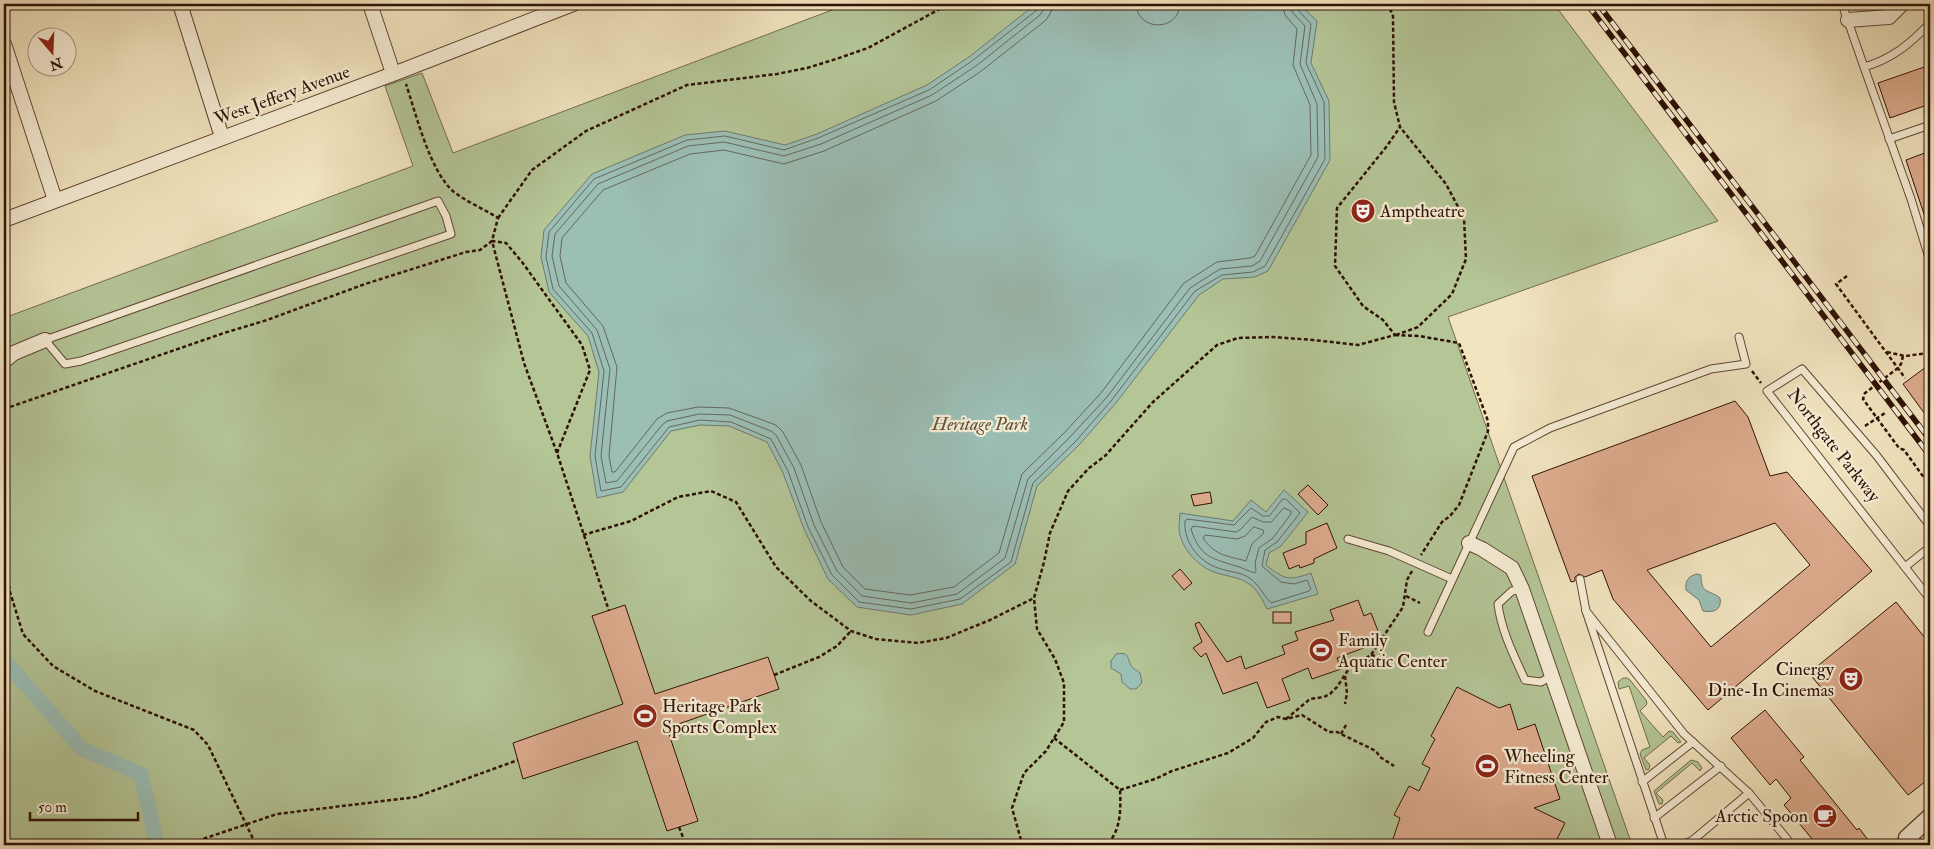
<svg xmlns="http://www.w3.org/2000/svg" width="1934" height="849" font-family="'IM FELL Double Pica',serif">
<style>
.green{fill:#b4c596;stroke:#726c4e}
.water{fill:#9bbeb5;stroke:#70796f}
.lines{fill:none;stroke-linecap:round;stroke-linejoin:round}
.shore{stroke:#65685e;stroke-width:1}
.canal{stroke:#9bbeb5;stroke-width:15}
.building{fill:#ddac8e;stroke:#2f1207;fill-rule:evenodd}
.service-casing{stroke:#604635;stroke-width:9}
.minor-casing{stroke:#604635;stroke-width:16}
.tertiary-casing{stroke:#604635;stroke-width:19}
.path{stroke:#2f1207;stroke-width:2.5;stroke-dasharray:4 2.5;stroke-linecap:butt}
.service{stroke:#f6edd5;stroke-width:7}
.minor{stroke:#f6edd5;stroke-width:14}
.tertiary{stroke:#f6edd5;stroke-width:16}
.rail-casing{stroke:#2f1207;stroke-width:5.5}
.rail{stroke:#f6edd5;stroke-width:4;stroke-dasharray:11;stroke-linecap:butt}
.labels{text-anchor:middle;stroke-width:4.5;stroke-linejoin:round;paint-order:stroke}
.street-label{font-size:18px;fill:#2f1207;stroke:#f6edd5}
.poi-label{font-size:18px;fill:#2f1207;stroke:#f6edd5;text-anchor:start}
.park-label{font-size:18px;font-style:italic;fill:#5e5139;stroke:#f6edd5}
</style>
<rect width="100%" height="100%" fill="#f1e4bf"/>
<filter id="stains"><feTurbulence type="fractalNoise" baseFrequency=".004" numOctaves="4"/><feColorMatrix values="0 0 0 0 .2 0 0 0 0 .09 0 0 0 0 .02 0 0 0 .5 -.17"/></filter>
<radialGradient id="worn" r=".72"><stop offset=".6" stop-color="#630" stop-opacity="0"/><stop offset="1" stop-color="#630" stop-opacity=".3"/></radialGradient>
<g class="green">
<polygon points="848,4 1554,4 1718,221 1448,317 1632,845 4,845 4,318 413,166 385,86 422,73 453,153"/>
<polygon points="1623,678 1627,678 1630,680 1646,700 1647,704 1640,711 1663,737 1669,731 1673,732 1681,742 1678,743 1671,736 1644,758 1650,765 1649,769 1646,770 1640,754 1642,750 1650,747 1629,686 1619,689 1618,682"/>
<polygon points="1691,760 1698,762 1702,768 1700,771 1692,763 1656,793 1663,800 1662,804 1659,804 1654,791"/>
</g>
<g class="water">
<polygon points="1036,4 1150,4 1157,7 1168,4 1299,4 1317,21 1311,63 1329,101 1330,160 1268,271 1255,277 1223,279 1199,295 1115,404 1079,445 1037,486 1015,564 962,604 911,615 857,607 828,579 804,529 783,473 767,442 729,426 700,425 671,431 623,492 597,498 590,456 599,372 588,336 549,292 541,257 544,230 592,174 685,135 725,131 785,145 817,134 927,85 969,57"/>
<path d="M1284 490 1308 512 1281 546 1269 553 1266 565C1285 580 1289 581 1311 573L1318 594 1267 609C1262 599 1257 588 1246 582 1237 577 1227 576 1217 573 1199 568 1180 548 1179 528 1179 523 1180 518 1180 513L1233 521 1251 500 1266 512Z"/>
<path d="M1697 574 1701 575C1701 595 1709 589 1720 598 1722 610 1714 613 1703 611L1699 600 1686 590C1685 581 1688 576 1697 574Z"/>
<path d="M1116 654C1132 651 1126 661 1133 668 1136 670 1138 671 1140 673L1142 683 1136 689H1130L1122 682 1121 674 1111 668V661Z"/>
</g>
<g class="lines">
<g class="shore">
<polyline points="1039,4 1037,10 972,61 929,90 818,138 784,150 725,136 687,140 594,179 549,232 546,257 553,289 592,333 604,371 595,456 601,491 621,487 669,427 700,420 731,422 771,439 788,471 808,527 832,575 859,602 911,609 960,599 1011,562 1033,483 1075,442 1111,401 1195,291 1222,275 1253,272 1265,266 1325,159 1324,102 1306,63 1311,24 1297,9 1296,4"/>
<polyline points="1045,4 1044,9 1040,15 976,66 932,95 821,144 784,156 724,142 688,146 598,184 555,234 552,256 559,286 597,330 610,369 601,456 606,483 617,481 662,425 667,421 699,414 730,415 771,431 776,435 794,468 814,525 837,571 862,596 911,603 957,594 1005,558 1028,479 1070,437 1107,397 1190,288 1220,269 1252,266 1260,261 1318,157 1317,104 1300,64 1305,26 1292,12 1290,4"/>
<polyline points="1053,4 1051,12 1046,20 980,72 936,101 824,151 784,164 724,150 690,154 603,190 562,238 560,256 566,283 603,326 617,367 609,456 612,472 615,472 657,419 667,413 698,407 729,408 776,425 783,432 801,465 821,522 843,567 865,589 910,595 954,587 999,553 1022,474 1065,432 1101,393 1184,283 1217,262 1250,258 1255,256 1311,155 1310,105 1293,65 1297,29 1285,15 1282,4"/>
<path d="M1136 4C1137 32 1179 32 1180 4"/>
<path d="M1283 499H1286L1300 513 1277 542 1265 550 1262 566 1281 582 1294 584 1307 580 1311 589 1309 591 1271 603C1263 595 1261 587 1251 579 1242 572 1229 572 1218 568 1199 562 1183 541 1185 521L1187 519 1234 525 1251 508 1263 516H1269Z"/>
<path d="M1284 508 1291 511V514L1273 538 1259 548 1255 563 1256 571 1255 573C1248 571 1243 568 1236 566 1211 558 1200 557 1191 529L1193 526 1236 532 1241 529 1252 517 1263 522H1271Z"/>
<path d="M1254 527 1263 530 1264 533 1252 544 1246 561C1228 556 1215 556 1203 538L1205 535 1237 539 1245 536Z"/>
</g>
<polyline class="canal" points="4,660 82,749 141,774 157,845"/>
</g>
<g class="building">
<polygon points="1930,65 1930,104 1890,118 1878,83"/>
<polygon points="1930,151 1930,225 1928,226 1906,160"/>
<polygon points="1930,364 1930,421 1903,384"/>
<path d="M1735 401 1748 417 1770 476 1787 472 1872 571 1708 710 1613 599 1602 570 1585 577 1579 574 1575 577V581L1571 582 1532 476ZM1775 523 1810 565 1711 647 1647 570Z"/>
<polygon points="1308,485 1328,505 1318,515 1298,494"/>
<polygon points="1210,492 1212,503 1194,506 1191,495"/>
<polygon points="1327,523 1337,548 1314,559 1314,563 1300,568 1299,565 1289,569 1283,553 1306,544 1306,532"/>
<polygon points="1180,569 1192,583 1184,590 1172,576"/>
<polygon points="1358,600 1364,616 1371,613 1382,641 1337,658 1341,669 1312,679 1308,668 1282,679 1290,700 1267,708 1257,682 1223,694 1206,653 1201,657 1193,648 1202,642 1195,624 1199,622 1227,662 1241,656 1245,669 1285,654 1282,646 1298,640 1295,632 1334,620 1330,610"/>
<polygon points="1896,602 1930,644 1930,778 1908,795 1809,673"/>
<polygon points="625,605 655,694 768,657 779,689 667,728 698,821 667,831 637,741 523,779 513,743 623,704 592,616"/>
<rect x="1273" y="612" width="18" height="11"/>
<polygon points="1457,687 1499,708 1510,704 1518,730 1535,724 1560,799 1534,808 1565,823 1554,845 1391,845 1400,818 1394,815 1409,786 1419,791 1430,768 1422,764 1435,739 1431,736"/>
<polygon points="1765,710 1804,757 1800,760 1857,830 1859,828 1868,840 1861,845 1817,845 1784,805 1791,798 1776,779 1770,785 1731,738"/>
</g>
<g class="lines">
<defs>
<g id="service">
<polyline points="1842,4 1864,67"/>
<path d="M1930 23C1910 44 1892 59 1864 67L1911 199 1930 261"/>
<polyline points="1889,139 1930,125"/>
<polygon points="438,201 446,216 451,234 81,361 65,364 45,340"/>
<polyline points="1930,526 1877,456 1802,369 1767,391 1930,599"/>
<polyline points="1348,539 1389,551 1452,579"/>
<polyline points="1905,567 1930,547"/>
<polyline points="1580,579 1586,611"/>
<path d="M1522 589 1512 591 1498 604C1501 630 1514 656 1525 680L1541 682 1553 675"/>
<polyline points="1428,632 1514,447 1550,428 1711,369 1746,364 1739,337"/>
<polyline points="1642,782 1693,742"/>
<polyline points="1654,818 1721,766"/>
<polyline points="1664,845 1586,611 1684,734 1749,793 1792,845"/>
<polyline points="1682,845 1693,840 1749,793"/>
</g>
<g id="minor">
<polyline points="180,4 222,137"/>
<polyline points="370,4 393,73"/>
<polyline points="1848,20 1889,17 1902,4"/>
<polyline points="4,44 55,200"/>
<polyline points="4,220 401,71 573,4"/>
<polyline points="4,361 14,353 45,340"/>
<polyline points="1469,543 1482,549 1512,568 1522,589 1610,845"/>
</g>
<polyline id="tertiary" points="1914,845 1907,838 1930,817"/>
</defs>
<use href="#service" class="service-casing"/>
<use href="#minor" class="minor-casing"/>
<use href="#tertiary" class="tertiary-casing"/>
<g class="path">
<polyline points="498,218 532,170 586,131 687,85 777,74 807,68 836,59 868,48 949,4"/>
<polyline points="1847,276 1836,284 1905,378"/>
<polyline points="1395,335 1419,336 1459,343 1488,421 1488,431 1459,505 1450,516 1442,522 1421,555"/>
<polyline points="1396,335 1418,327 1452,294 1466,259 1464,218 1446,184 1400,127"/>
<polyline points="1887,352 1905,356 1930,353"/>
<polyline points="1903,356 1901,364 1898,368 1865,393 1863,399 1899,448 1904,450 1930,486"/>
<polyline points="1752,371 1761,383"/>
<path d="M4 409 224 333 267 320 365 284 466 252 480 250 492 241 498 218C484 209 467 202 454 192 430 172 416 114 406 84"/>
<polyline points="1865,426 1885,413"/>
<polyline points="557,453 590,370 582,345 522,262 506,243 492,241 524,363 557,453 609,611"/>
<polyline points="583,535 631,521 678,497 711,491 736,502 776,567 811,601 851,631 876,639 918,643 946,638 990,620 1034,598"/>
<polyline points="4,559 10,592 23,634 53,666 95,691 194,730 208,745 256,845"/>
<polyline points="1406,596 1420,603"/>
<polyline points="1371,655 1382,658"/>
<polyline points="774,675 819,657 837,646 851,631"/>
<polyline points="1345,676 1347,693 1345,704"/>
<polyline points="1286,719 1310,699 1324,697 1330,694 1337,687 1350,667 1371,655 1403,607 1407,580 1412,571"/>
<polyline points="1341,734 1346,725"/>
<path d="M1054 738 1120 790C1121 809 1121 832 1106 845"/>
<polyline points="1120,790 1155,779 1172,771 1228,753 1253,738 1266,722 1278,717 1286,719 1302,715 1329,732 1337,732 1376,751 1380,757 1394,766"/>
<polyline points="679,827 686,845"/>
<polyline points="185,845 277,814 416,797 518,760"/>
<polyline points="1025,845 1021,840 1012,808 1024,773 1046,751 1064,722 1064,683 1055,659 1037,629 1034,598 1044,562 1050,533 1068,491 1089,468 1105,456 1153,402 1217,345 1238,338 1273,337 1313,340 1358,345 1395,335 1383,320 1363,306 1335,266 1337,208 1387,146 1400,127 1394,102 1393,16 1388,4"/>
</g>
<use href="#service" class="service"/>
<use href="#minor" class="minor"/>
<use href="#tertiary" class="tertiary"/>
<defs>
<g id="rail">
<polyline points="1587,4 1930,456"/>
<polyline points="1598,4 1930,440"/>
</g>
</defs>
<use href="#rail" class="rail-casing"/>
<use href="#rail" class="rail"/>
</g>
<defs>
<symbol id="theatre-disc" viewBox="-11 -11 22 22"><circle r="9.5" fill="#8f2418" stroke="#f6edd5"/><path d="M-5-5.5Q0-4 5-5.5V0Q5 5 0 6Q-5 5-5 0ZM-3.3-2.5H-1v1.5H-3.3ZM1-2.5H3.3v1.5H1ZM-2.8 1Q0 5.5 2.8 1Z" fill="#fff"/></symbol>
<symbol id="stadium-disc" viewBox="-11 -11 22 22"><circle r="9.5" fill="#8f2418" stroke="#f6edd5"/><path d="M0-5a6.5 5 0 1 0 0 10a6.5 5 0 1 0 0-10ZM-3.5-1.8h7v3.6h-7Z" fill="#fff"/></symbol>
<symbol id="cafe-disc" viewBox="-11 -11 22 22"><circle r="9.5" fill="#8f2418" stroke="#f6edd5"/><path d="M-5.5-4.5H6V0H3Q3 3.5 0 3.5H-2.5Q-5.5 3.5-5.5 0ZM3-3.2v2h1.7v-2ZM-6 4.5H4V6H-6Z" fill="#fff"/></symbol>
</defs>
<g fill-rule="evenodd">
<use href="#theatre-disc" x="1349" y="197" width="28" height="28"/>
<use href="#stadium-disc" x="1307" y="636" width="28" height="28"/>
<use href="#theatre-disc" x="1837" y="665" width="28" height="28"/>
<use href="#stadium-disc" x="631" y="702" width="28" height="28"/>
<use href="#stadium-disc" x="1473" y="752" width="28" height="28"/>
<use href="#cafe-disc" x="1811" y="802" width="28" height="28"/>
</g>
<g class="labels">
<g class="street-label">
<text transform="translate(282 95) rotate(-20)" y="6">West Jeffery Avenue</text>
<text transform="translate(1834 445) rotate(52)" y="6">Northgate Parkway</text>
</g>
<g class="poi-label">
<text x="1380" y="217">Amptheatre</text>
<text x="1338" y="646">Family<tspan x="1338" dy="21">Aquatic Center</tspan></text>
<text x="1834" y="675" text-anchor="end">Cinergy<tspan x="1834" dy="21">Dine-In Cinemas</tspan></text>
<text x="662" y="712">Heritage Park<tspan x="662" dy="21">Sports Complex</tspan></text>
<text x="1504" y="762">Wheeling<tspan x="1504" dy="21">Fitness Center</tspan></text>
<text x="1808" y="822" text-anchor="end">Arctic Spoon</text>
</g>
<g class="park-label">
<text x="980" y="430">Heritage Park</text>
</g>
</g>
<rect width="1934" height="849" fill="none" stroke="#f1e4bf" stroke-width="20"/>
<rect x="5" y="5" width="1924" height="839" fill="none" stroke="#2f1207" stroke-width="2.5"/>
<rect x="10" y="10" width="1914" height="829" fill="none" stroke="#2f1207"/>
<g transform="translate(52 52) rotate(161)"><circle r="24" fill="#f6edd5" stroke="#a69583"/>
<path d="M0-4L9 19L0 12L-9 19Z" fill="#8f2418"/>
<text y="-8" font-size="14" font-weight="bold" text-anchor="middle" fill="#2f1207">N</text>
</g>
<path d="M30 812v8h108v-8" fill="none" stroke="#2f1207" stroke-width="2.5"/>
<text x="38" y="812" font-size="15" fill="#2f1207" stroke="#f6edd5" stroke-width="4" paint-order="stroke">50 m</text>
<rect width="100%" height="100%" filter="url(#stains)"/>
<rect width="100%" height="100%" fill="url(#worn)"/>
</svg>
